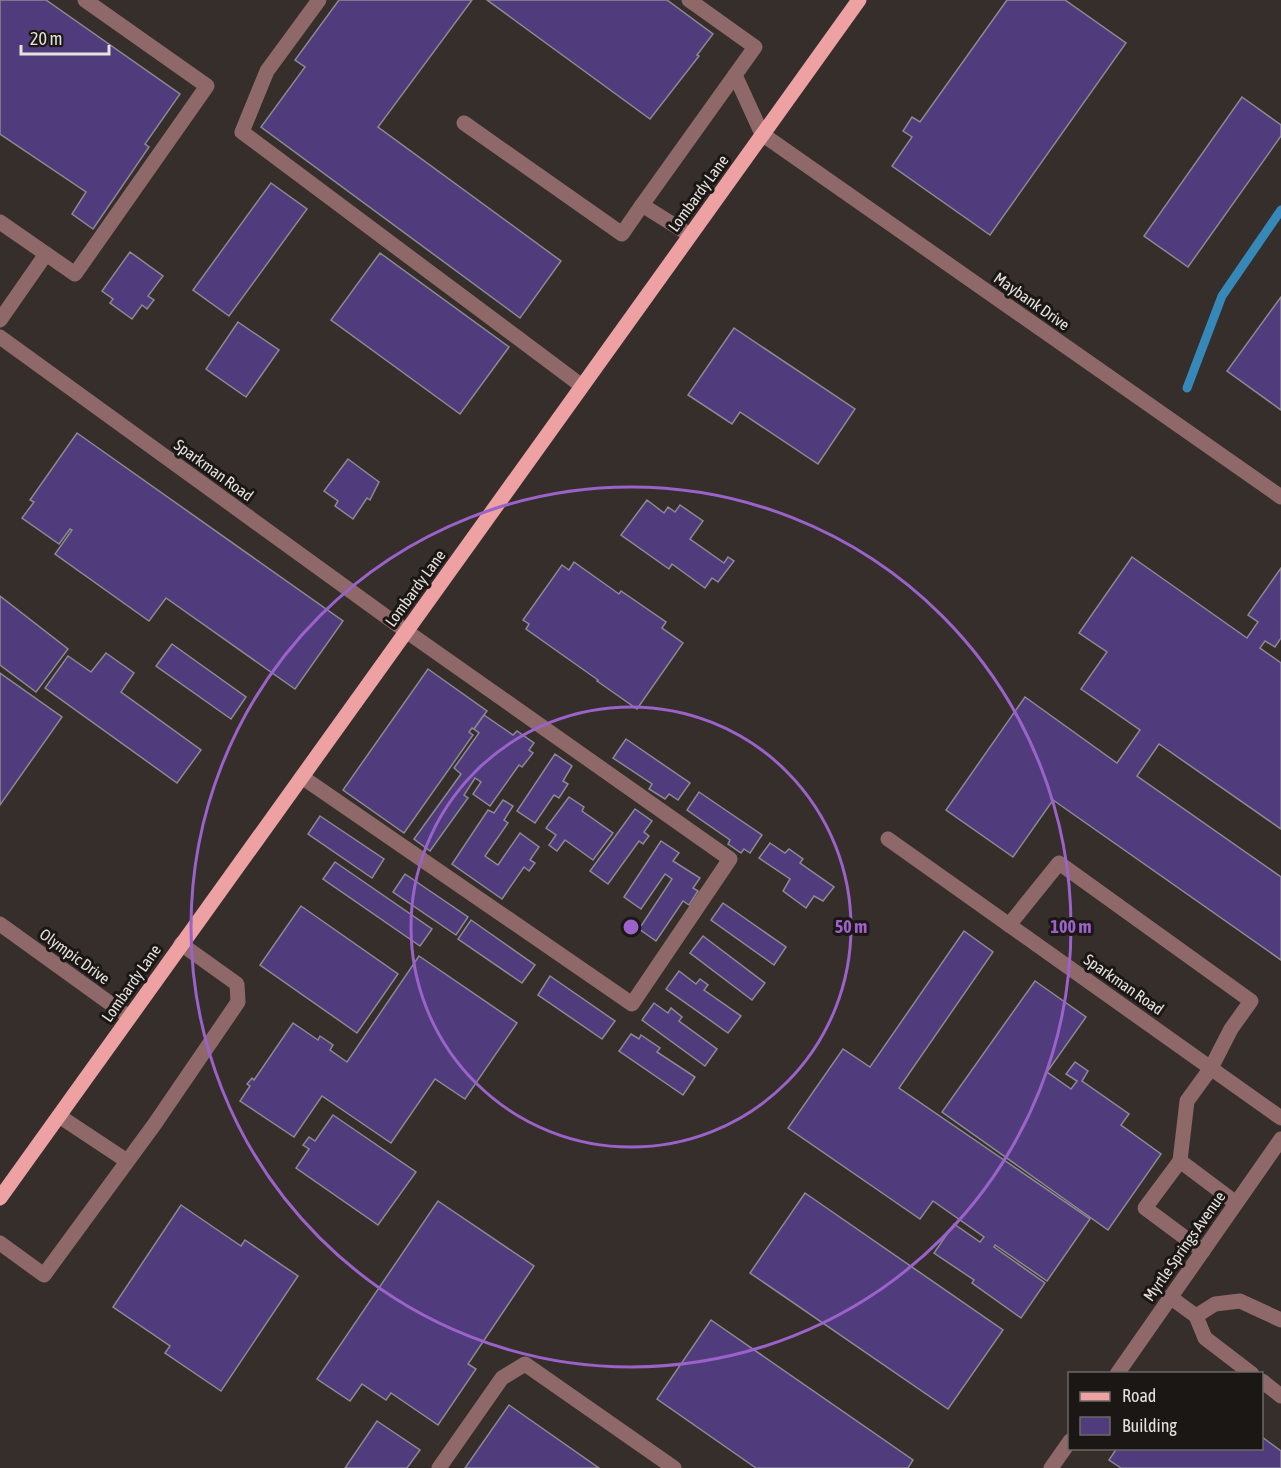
<svg xmlns="http://www.w3.org/2000/svg" width="1281" height="1468" font-family="'Asap Condensed',sans-serif">
<style>
.lines{fill:none;stroke-linecap:round;stroke-linejoin:round}
.stream{stroke:#3688b8;stroke-width:9}
.building{fill:#503c7d;stroke:#8b8992;stroke-width:1.5}
.minor{stroke:#8f696a;stroke-width:15}
.major{stroke:#eda1a3;stroke-width:15}
.ring{fill:none;stroke:#9b62c9;stroke-width:3}
.labels{text-anchor:middle;stroke-width:6;stroke-linejoin:round;paint-order:stroke}
.street-label{font-size:16px;fill:#e6e1df;stroke:#1a1715}
.centre{fill:#9b62c9;stroke:#1a1715;stroke-width:3}
.ring-label{font-size:18px;text-anchor:middle;font-weight:bold;fill:#9b62c9;stroke:#1a1715;stroke-width:6;stroke-linejoin:round;paint-order:stroke}
</style>
<rect width="100%" height="100%" fill="#352e2a"/>
<g class="lines">
<polyline class="stream" points="1187,388 1222,296 1281,210"/>
</g>
<g class="building">
<polygon points="0,0 46,0 180,94 145,144 149,147 93,229 72,214 86,192 0,134"/>
<polygon points="339,0 472,0 378,127 561,261 520,318 261,127 305,67 295,60"/>
<polygon points="487,0 667,0 713,34 697,55 699,56 650,119"/>
<polygon points="1007,0 1065,0 1126,43 990,235 892,166 912,137 903,131 912,117 920,122"/>
<polygon points="1242,97 1281,125 1281,136 1188,267 1144,236"/>
<polygon points="271,183 307,209 229,316 193,290"/>
<polygon points="130,252 163,276 148,296 154,300 147,309 142,305 132,319 110,303 113,299 102,291"/>
<polygon points="380,253 509,347 460,414 331,320"/>
<polygon points="1281,297 1281,410 1227,371"/>
<polygon points="238,322 279,350 246,397 206,369"/>
<polygon points="734,328 855,409 818,464 740,412 732,424 688,395"/>
<polygon points="77,433 343,621 295,689 166,598 149,621 55,554 72,530 70,529 59,544 22,518 34,502 30,500"/>
<polygon points="348,459 379,482 370,500 367,498 353,519 335,506 338,501 324,491"/>
<polygon points="647,500 664,513 668,507 675,512 680,505 703,521 690,539 724,563 728,557 734,561 718,582 712,578 705,588 672,564 669,569 621,535"/>
<polygon points="1132,557 1247,638 1258,622 1248,615 1281,568 1281,638 1275,647 1265,641 1260,648 1281,663 1281,829 1159,744 1137,776 1281,877 1281,960 1053,800 1013,857 946,810 1025,697 1117,763 1140,730 1081,689 1107,652 1079,633"/>
<polygon points="574,562 619,594 621,591 666,622 662,628 683,643 637,709 597,681 598,680 526,629 529,624 523,620 562,565 569,570"/>
<polygon points="0,596 68,649 36,692 0,665"/>
<polygon points="172,644 246,697 231,719 156,666"/>
<polygon points="106,653 134,673 121,692 201,750 177,783 45,688 68,656 91,672"/>
<polygon points="428,669 487,711 474,729 472,728 469,732 473,735 404,833 343,790"/>
<polygon points="0,673 62,717 0,805"/>
<polygon points="484,715 513,735 517,731 534,743 529,750 533,753 522,767 519,765 490,806 473,794 481,782 475,778 464,795 468,798 430,851 414,839 461,774 454,768 479,733 474,729"/>
<polygon points="626,739 690,783 678,800 669,794 665,799 649,789 652,784 613,758"/>
<polygon points="555,754 572,766 563,781 568,784 559,798 554,795 535,823 517,811"/>
<polygon points="699,792 762,835 750,853 744,849 741,853 728,844 730,840 687,810"/>
<polygon points="569,797 584,807 582,811 613,833 593,860 565,840 557,851 549,845 556,835 546,828"/>
<polygon points="503,800 513,806 504,820 508,823 485,856 498,865 520,833 539,847 530,860 535,863 529,871 524,867 502,899 452,864 488,810 494,813"/>
<polygon points="635,809 652,821 644,832 649,836 643,844 639,841 608,884 590,871"/>
<polygon points="320,816 384,859 372,878 308,834"/>
<polygon points="661,841 679,853 673,861 700,878 693,888 698,891 689,905 683,901 656,941 639,929 672,879 665,874 641,909 624,897"/>
<polygon points="770,843 785,853 789,849 803,859 800,863 834,887 823,901 814,896 806,908 783,891 790,879 759,858"/>
<polygon points="335,862 432,929 420,946 323,879"/>
<polygon points="405,874 468,917 456,935 393,892"/>
<polygon points="723,903 786,947 774,965 711,920"/>
<polygon points="301,906 398,974 357,1033 260,965"/>
<polygon points="471,920 535,965 522,983 458,939"/>
<polygon points="964,931 993,952 899,1088 1090,1219 1047,1281 995,1245 994,1247 1045,1283 1021,1318 972,1283 974,1280 934,1253 954,1224 980,1242 984,1237 933,1201 920,1219 788,1128 843,1049 870,1067"/>
<polygon points="703,936 765,983 752,1000 690,953"/>
<polygon points="419,956 517,1023 465,1099 435,1079 391,1143 322,1096 294,1137 240,1101 250,1086 247,1084 252,1078 254,1080 293,1023 318,1040 320,1036 333,1045 330,1050 347,1062"/>
<polygon points="679,971 696,984 700,979 708,985 704,990 741,1016 728,1033 666,989"/>
<polygon points="550,976 615,1021 602,1039 538,995"/>
<polygon points="1035,981 1086,1017 1047,1072 1071,1089 1077,1081 1066,1074 1075,1062 1088,1071 1082,1081 1129,1114 1121,1125 1161,1154 1108,1230 942,1112"/>
<polygon points="654,1003 668,1013 671,1008 682,1017 679,1021 717,1049 705,1066 642,1020"/>
<polygon points="631,1034 639,1039 641,1035 660,1048 657,1052 695,1077 683,1095 619,1051"/>
<polygon points="333,1115 416,1172 378,1225 296,1168 309,1149 303,1145 309,1137 315,1141"/>
<polygon points="805,1193 1003,1330 948,1409 750,1273"/>
<polygon points="438,1201 534,1266 468,1364 476,1369 438,1425 391,1393 386,1400 362,1384 350,1401 317,1379"/>
<polygon points="181,1205 241,1246 245,1240 298,1276 221,1391 165,1353 170,1346 113,1307"/>
<polygon points="711,1320 913,1460 908,1468 756,1468 657,1399"/>
<polygon points="509,1405 599,1468 465,1468"/>
<polygon points="377,1421 420,1450 407,1468 345,1468"/>
<polygon points="1262,1437 1281,1451 1281,1468 1121,1468 1109,1460 1117,1448 1262,1448"/>
</g>
<g class="lines">
<g class="minor">
<polyline points="319,0 267,71 242,132 582,386"/>
<polyline points="689,0 755,47 642,205 690,235"/>
<polyline points="735,75 762,134 1281,497"/>
<polyline points="464,123 622,234 642,205"/>
<polyline points="0,222 75,274 207,86 85,0"/>
<polyline points="0,320 46,254"/>
<polyline points="0,337 406,631 730,859 632,1004 302,777"/>
<polyline points="888,839 1281,1118"/>
<polyline points="0,924 129,1017"/>
<polyline points="1009,925 1059,863 1251,1001 1231,1029 1211,1068 1187,1101 1180,1161"/>
<polyline points="59,1116 127,1161"/>
<polyline points="0,1243 44,1275 154,1125 238,1002 237,984 181,944"/>
<polyline points="1203,1251 1145,1208 1180,1161 1236,1203"/>
<polyline points="1170,1297 1196,1316 1205,1338 1252,1374"/>
<polyline points="1196,1316 1215,1304 1240,1301 1281,1320"/>
<polyline points="1117,1374 1281,1139"/>
<polyline points="1262,1381 1281,1396"/>
<polyline points="439,1468 502,1378 525,1364 674,1468"/>
<polyline points="1051,1468 1070,1441"/>
</g>
<polyline class="major" points="0,1198 859,0"/>
</g>
<g class="ring">
<circle cx="631" cy="927" r="220"/>
<circle cx="631" cy="927" r="440"/>
</g>
<g class="labels">
<g class="street-label">
<text transform="translate(698 193) rotate(-54)" y="6">Lombardy Lane</text>
<text transform="translate(1032 301) rotate(35)" y="6">Maybank Drive</text>
<text transform="translate(214 470) rotate(36)" y="6">Sparkman Road</text>
<text transform="translate(415 588) rotate(-54)" y="6">Lombardy Lane</text>
<text transform="translate(75 956) rotate(36)" y="6">Olympic Drive</text>
<text transform="translate(131 983) rotate(-55)" y="6">Lombardy Lane</text>
<text transform="translate(1124 984) rotate(35)" y="6">Sparkman Road</text>
<text transform="translate(1184 1246) rotate(-55)" y="6">Myrtle Springs Avenue</text>
</g>
</g>
<circle cx="631" cy="927" r="9" class="centre"/>
<g class="ring-label">
<text x="851" y="933">50 m</text>
<text x="1071" y="933">100 m</text>
</g>
<rect x="1068" y="1372" width="195" height="78" fill="#1a1715" stroke="#6c6866" stroke-width="1.5"/>
<rect x="1080" y="1392" width="30" height="9" fill="#eda1a3" stroke="#6c6866" stroke-width="1.5"/>
<text x="1122" y="1402" font-size="18" fill="#e6e1df">Road</text>
<rect x="1080" y="1417" width="30" height="18" fill="#503c7d" stroke="#6c6866" stroke-width="1.5"/>
<text x="1122" y="1432" font-size="18" fill="#e6e1df">Building</text>
<path d="M21 45v9h88v-9" fill="none" stroke="#e6e1df" stroke-width="3"/>
<text x="30" y="45" font-size="18" fill="#e6e1df" stroke="#1a1715" stroke-width="4.5" paint-order="stroke">20 m</text>
</svg>
